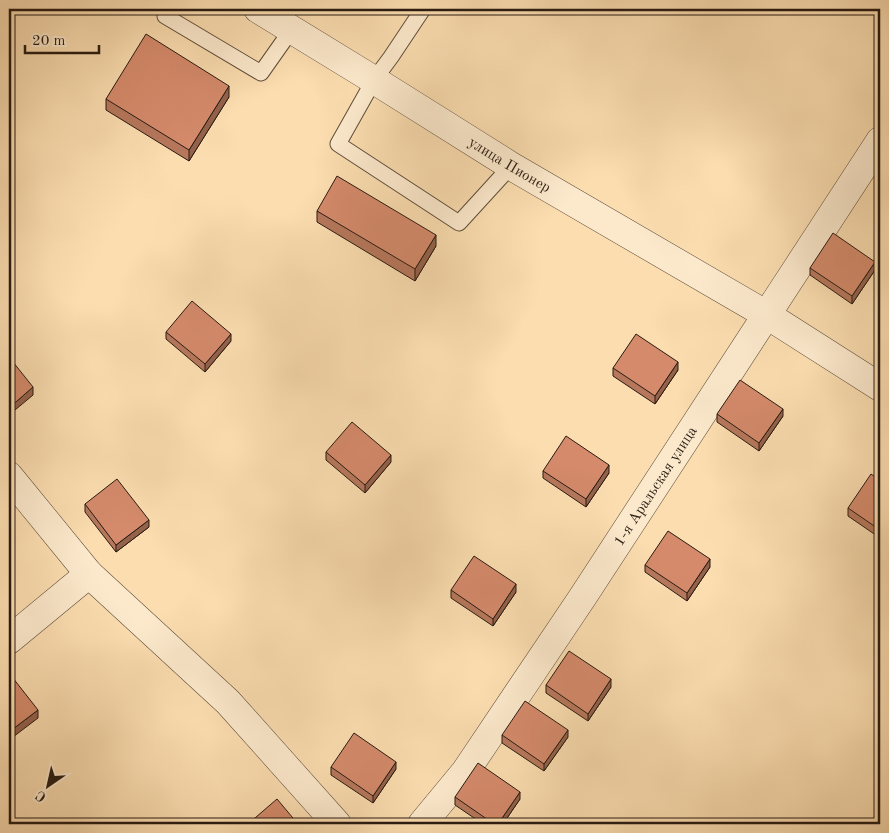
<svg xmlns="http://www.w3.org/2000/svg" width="889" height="833" font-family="'Old Standard TT',serif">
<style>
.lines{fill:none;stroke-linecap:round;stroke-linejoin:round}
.service-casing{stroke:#5d4c39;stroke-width:17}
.minor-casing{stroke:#5d4c39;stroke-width:29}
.tertiary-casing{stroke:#5d4c39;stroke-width:29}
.service{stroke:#fce9cc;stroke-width:15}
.minor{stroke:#fce9cc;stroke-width:28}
.tertiary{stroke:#fce9cc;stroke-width:28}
.wall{fill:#b6775c;stroke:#281b11}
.shaded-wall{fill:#94614b;stroke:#281b11}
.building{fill:#d48a6b;stroke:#281b11}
.labels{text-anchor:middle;stroke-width:4.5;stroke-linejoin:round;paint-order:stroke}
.street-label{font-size:15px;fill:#281b11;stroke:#fce9cc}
</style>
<rect width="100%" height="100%" fill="#fbddb0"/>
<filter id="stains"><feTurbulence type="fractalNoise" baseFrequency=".004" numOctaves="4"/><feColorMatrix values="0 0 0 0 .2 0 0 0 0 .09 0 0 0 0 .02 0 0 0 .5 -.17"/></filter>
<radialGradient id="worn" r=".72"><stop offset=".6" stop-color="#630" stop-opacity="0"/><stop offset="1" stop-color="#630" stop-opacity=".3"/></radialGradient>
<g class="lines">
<defs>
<g id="service">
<polyline points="165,9 165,16 261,73 292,29"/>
<polyline points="423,9 391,57 374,80 338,144 459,223 511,166"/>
</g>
<g id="minor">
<polyline points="9,476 89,574 228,702 337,824"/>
<polyline points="9,640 89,574"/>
<path id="s1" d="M422 824 465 772 582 598 880 141"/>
</g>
<g id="tertiary">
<path id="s2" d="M258 9 374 80 511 166 767 315 880 387"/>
</g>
</defs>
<use href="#service" class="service-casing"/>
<use href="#minor" class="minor-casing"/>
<use href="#tertiary" class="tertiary-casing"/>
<use href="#service" class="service"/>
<use href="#minor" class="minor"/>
<use href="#tertiary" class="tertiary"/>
</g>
<g class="wall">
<polygon points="229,97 189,161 106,110 106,99"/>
<polygon points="317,211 436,246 415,281 317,222"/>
<polygon points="810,268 875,270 852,304 810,275"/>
<polygon points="880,296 880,316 875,312 875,304"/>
<polygon points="166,332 231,341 205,372 166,339"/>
<polygon points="613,368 678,370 655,404 613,376"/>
<polygon points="717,414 783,416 759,451 717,422"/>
<polygon points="326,452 391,462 365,493 326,460"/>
<polygon points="543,471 609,473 586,507 543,478"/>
<polygon points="880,480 880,538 848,516 848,508"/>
<polygon points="85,504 149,527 116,552 85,512"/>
<polygon points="645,565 710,567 687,601 645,572"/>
<polygon points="451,590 516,592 493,626 451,598"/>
<polygon points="546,685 611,687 588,721 546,693"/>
<polygon points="502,735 568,737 544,771 502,743"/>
<polygon points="331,767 396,769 373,803 331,775"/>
<polygon points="455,797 520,799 503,824 483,824 455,805"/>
</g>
<g class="shaded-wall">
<polygon points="229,86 229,97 189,161 189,150"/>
<polygon points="436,235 436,246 415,281 415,269"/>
<polygon points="875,262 875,270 852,304 852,296"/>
<polygon points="231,334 231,341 205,372 205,364"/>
<polygon points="678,362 678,370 655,404 655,396"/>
<polygon points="33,387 33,395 9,415 9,408"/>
<polygon points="783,409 783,416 759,451 759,443"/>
<polygon points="391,455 391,462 365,493 365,485"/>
<polygon points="609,465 609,473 586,507 586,499"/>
<polygon points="149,520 149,527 116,552 116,545"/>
<polygon points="710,559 710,567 687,601 687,593"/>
<polygon points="516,584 516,592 493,626 493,619"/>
<polygon points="611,679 611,687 588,721 588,714"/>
<polygon points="38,710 38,718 9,740 9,732"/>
<polygon points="568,730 568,737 544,771 544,764"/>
<polygon points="396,762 396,769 373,803 373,796"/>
<polygon points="520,792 520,799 503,824 498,824"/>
</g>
<g class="building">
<polygon points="146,34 229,86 189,150 106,99"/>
<polygon points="337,176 436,235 415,269 317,211"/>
<polygon points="833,233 875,262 852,296 810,268"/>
<polygon points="880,296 880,308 875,304"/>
<polygon points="192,301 231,334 205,364 166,332"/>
<polygon points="636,334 678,362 655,396 613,368"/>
<polygon points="9,357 33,387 9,408"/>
<polygon points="740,380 783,409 759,443 717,414"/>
<polygon points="352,422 391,455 365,485 326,452"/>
<polygon points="566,436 609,465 586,499 543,471"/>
<polygon points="871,474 880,480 880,530 848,508"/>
<polygon points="117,479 149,520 116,545 85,504"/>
<polygon points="668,531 710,559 687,593 645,565"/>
<polygon points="474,556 516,584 493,619 451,590"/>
<polygon points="569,651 611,679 588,714 546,685"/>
<polygon points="9,673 38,710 9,732"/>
<polygon points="525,701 568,730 544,764 502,735"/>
<polygon points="354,733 396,762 373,796 331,767"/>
<polygon points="478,763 520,792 498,824 494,824 455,797"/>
<polygon points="277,799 298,824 248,824"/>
</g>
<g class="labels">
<g class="street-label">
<text dy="5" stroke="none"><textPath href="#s2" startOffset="296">улица Пионер</textPath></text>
<text dy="5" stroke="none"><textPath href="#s1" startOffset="411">1-я Аральская улица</textPath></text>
</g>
</g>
<rect width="889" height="833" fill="none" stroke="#fbddb0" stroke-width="30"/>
<rect x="10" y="10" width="869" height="813" fill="none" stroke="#281b11" stroke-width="2.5"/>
<rect x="15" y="15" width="859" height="803" fill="none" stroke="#281b11"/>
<g transform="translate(48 786) rotate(214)" stroke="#fce9cc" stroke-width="4" paint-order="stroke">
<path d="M0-4L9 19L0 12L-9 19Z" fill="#281b11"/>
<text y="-8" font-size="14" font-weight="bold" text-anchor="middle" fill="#281b11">С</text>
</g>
<path d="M25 45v8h74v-8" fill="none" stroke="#281b11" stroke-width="2.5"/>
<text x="32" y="45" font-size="15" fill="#281b11" stroke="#fce9cc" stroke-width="4" paint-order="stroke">20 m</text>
<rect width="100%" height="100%" filter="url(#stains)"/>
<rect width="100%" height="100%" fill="url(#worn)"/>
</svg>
